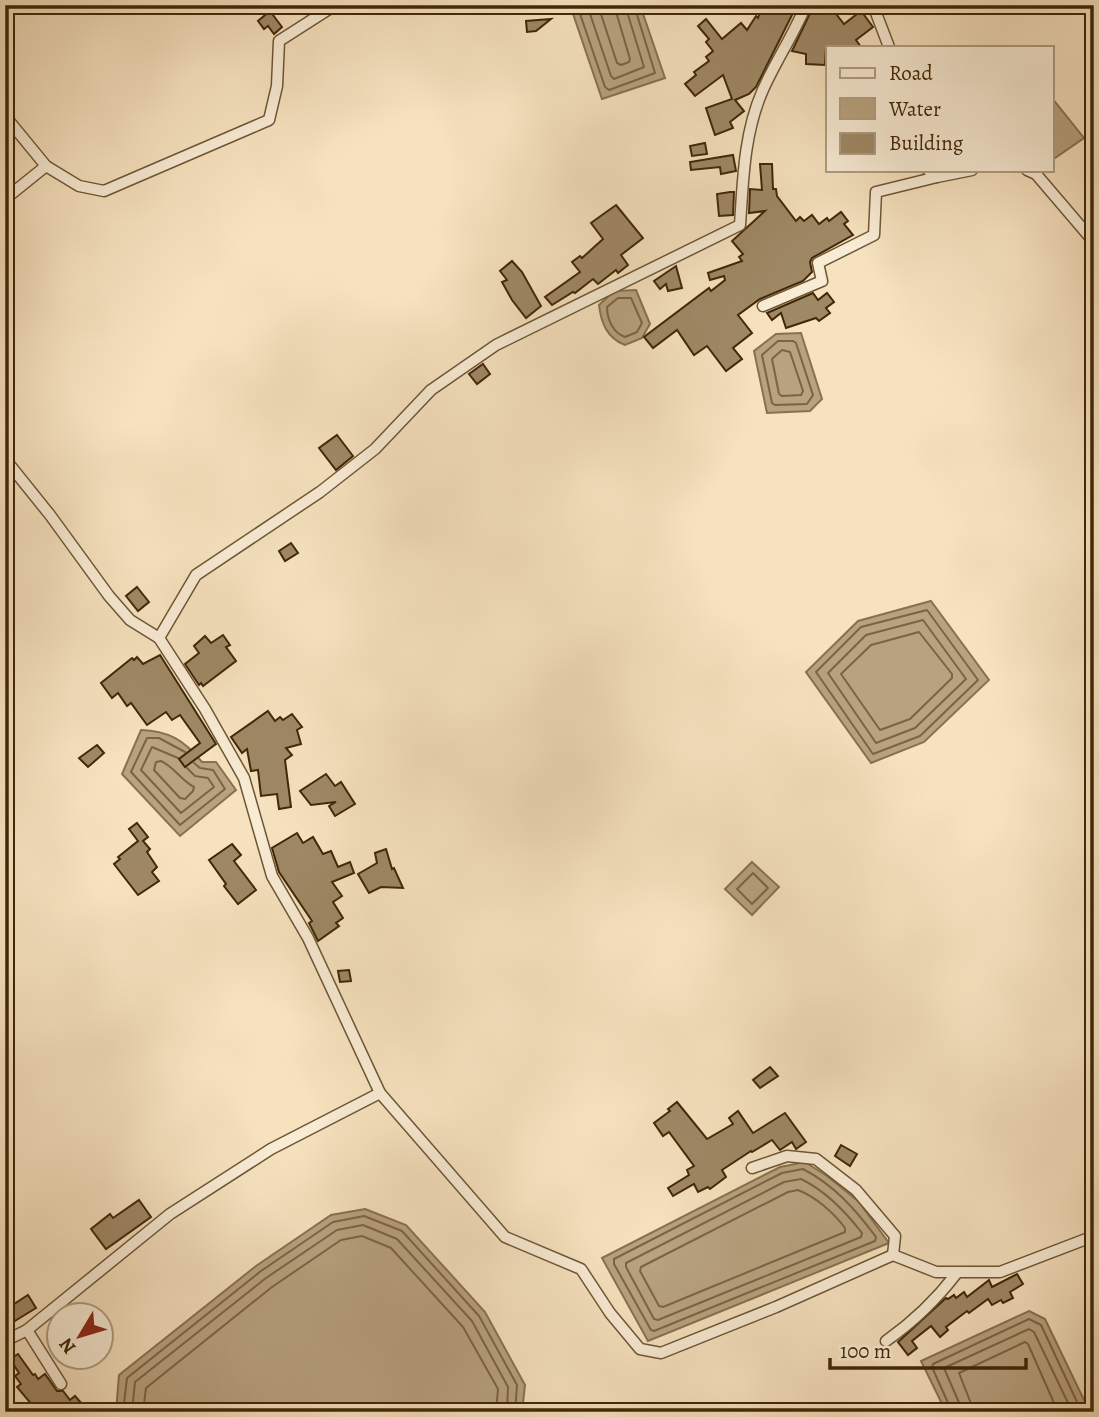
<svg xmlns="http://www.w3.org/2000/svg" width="1099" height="1417" font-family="Alegreya,serif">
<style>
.water{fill:#b8a280;stroke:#88714f;stroke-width:2}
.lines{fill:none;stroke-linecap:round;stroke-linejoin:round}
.shore{stroke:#7c6443;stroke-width:2}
.building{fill:#9f8866;stroke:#402706;stroke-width:2}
.minor-casing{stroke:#6e5634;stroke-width:13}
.minor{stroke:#f9ecd5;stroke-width:10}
</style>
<rect width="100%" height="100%" fill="#f6e2bf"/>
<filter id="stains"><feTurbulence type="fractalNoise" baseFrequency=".00286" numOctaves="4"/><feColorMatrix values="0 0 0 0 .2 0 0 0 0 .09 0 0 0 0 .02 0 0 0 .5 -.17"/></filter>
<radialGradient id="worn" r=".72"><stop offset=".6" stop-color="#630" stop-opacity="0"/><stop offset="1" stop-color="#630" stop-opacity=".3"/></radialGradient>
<g class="water">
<polygon points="570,5 640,5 665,78 602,99"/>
<polygon points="1052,98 1084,138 1052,160"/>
<path d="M636 290 650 324 642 338 625 345C607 338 601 323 599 305L614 291Z"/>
<polygon points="801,333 822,399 810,411 767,413 754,351 776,334"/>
<polygon points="931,601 989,680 924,742 871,763 806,672 858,621"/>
<path d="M141 730C169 731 184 740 202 762H216L236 790 180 836 122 774Z"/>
<polygon points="752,862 779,887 752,915 725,889"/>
<polygon points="805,1162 827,1176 858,1201 889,1243 648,1341 602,1258 780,1167"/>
<polygon points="365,1209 406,1225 485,1312 525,1385 522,1412 116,1412 119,1375 256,1266 331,1215"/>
<polygon points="1029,1311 1045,1319 1086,1404 1084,1412 946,1412 921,1361"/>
</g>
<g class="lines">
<g class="shore">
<polyline points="577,5 605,87 609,90 655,73 634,5"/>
<polyline points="587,5 611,76 614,79 644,67 625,5"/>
<polyline points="598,5 617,63 621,65 629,62 630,59 614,5"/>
<path d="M618 298H631L642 323 637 332 625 337C613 333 607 319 607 307Z"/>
<polygon points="778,341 793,341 796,343 813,395 807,404 775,405 772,403 762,355"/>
<polygon points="782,350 790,352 803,391 801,395 782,396 779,394 772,359"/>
<polygon points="927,610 978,680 920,736 873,754 816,672 861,627"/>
<polygon points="923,620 966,679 915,728 876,743 828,673 866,635"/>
<polygon points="919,632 952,674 952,678 910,719 880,730 841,674 871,645"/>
<polyline points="185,752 159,738 147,738 131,772 180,825 225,789 213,770 200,768 194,763"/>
<polyline points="178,758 152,747 141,770 181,813 214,787 208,778 195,776 187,768"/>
<path d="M161 761C174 767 181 780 194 787L193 791 185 799 180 798 154 770 156 762Z"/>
<polygon points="753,873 768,888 752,904 737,889"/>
<path d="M803 1169C834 1185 855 1209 876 1237L875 1241 654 1331 651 1330 614 1264V1259L782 1173Z"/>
<path d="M801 1179C826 1191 845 1211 862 1233L861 1237 658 1320 654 1319 626 1267V1263L784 1182Z"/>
<path d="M798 1190C816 1197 834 1213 845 1228V1232L663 1307 659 1306 640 1271 641 1267 788 1192Z"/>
<polyline points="123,1412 127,1378 261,1271 333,1222 364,1216 402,1231 479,1316 517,1385 515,1412"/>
<polyline points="132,1412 135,1382 266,1278 337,1230 363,1225 397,1239 472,1321 508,1387 507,1412"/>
<polyline points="143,1412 146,1388 272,1287 341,1240 362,1236 391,1248 463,1327 498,1389 496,1412"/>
<polyline points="952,1412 932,1367 933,1364 1029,1319 1041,1325 1078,1404 1077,1412"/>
<polyline points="961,1412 960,1405 944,1368 1029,1329 1034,1332 1069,1405 1069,1412"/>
<polyline points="971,1412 970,1401 959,1373 1025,1342 1028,1344 1058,1412"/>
</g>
</g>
<g class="building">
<polygon points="763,5 797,5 756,87 749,94 735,100 744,111 730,122 733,128 715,135 706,108 732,99 723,75 695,96 685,84 696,75 694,72 709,61 706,57 713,51 706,42 709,39 698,26 706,19 722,39 741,23 747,30 756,16 758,18"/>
<polygon points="814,5 829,5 844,24 861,11 873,27 856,40 861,47 826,47 825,65 806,64 806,54 792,51"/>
<polygon points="270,11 282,27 274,34 268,26 264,29 258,21"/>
<polygon points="551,19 536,31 527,32 526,21"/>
<polygon points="705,143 707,154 692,156 690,146"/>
<polygon points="733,155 736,171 721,174 720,167 691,170 690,162"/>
<polygon points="760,164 772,164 773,189 776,189 777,196 796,221 800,217 804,221 812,215 819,224 827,218 829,221 841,212 848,221 844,224 853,235 812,258 810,262 812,272 803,281 760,299 738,315 752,333 733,348 742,359 726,371 707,346 694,355 677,330 653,348 644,337 709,288 711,291 725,280 724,276 710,280 708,273 742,261 739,257 743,254 732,241 765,211 749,213 750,189 762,190"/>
<polygon points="730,192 734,192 733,215 719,216 717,194"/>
<polygon points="616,205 643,238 621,255 628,265 618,273 616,270 598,284 593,279 575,293 573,292 552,305 545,297 580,272 572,262 580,256 582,258 603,239 591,223"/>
<polygon points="512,261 522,272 541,306 526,318 512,300 502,282 507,280 500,271"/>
<polygon points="676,266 682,288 668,291 666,284 660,289 654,281"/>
<polygon points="813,293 818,300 827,293 834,302 826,308 830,313 819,321 816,318 786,328 781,313 772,320 767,313"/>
<polygon points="483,364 490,374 477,384 469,374"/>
<polygon points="337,435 353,456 336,470 319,448"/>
<polygon points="291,543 298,553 285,561 279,551"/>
<polygon points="137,587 149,602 138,611 126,596"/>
<polygon points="223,635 230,645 226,647 236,661 203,686 201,683 199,685 185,664 199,653 194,646 205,636 211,643"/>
<polygon points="160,655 216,744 185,767 179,759 200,743 180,715 172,720 166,712 147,725 131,703 127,706 118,693 112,698 101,683 132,658 134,660 137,657 143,664"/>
<polygon points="268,711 275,721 280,717 283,720 292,714 302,727 297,730 301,744 286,748 292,755 285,760 291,807 279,809 277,794 261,796 258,770 251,771 247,749 242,753 231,737"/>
<polygon points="97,745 104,753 88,767 79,758"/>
<polygon points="326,774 335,786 341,782 355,804 335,816 329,806 336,802 311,805 300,791"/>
<polygon points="137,823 148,837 143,841 150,849 147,852 157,867 152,872 159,881 138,895 114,864 120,859 118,857 138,841 129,829"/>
<polygon points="297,833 303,843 313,837 323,854 331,851 338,867 350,862 354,873 332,882 342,896 333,902 343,918 336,923 339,926 318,941 309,923 312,921 279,872 272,848"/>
<polygon points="232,844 241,855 234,861 256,890 238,904 224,886 226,884 209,860"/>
<polygon points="386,849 392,869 394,868 403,888 381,887 369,893 358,874 377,863 375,853"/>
<polygon points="349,970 351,981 340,982 338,971"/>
<polygon points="770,1067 778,1076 760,1088 753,1080"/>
<polygon points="677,1102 707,1139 733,1124 729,1118 738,1111 753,1133 785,1113 806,1142 796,1149 792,1142 780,1150 772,1140 752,1152 751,1151 722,1170 726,1177 710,1189 708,1187 698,1192 694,1184 673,1196 668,1188 689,1175 687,1170 694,1166 669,1132 663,1136 654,1123 670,1111 668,1109"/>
<polygon points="841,1145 857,1154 850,1166 835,1156"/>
<polygon points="139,1200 151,1217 106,1249 91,1229 110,1214 113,1218"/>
<polygon points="1017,1274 1023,1284 1010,1292 1013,1298 1003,1303 1001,1300 992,1305 988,1299 969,1313 967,1311 946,1327 948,1330 940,1337 931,1326 912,1341 917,1348 908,1355 898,1342 946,1298 948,1299 954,1295 956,1298 964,1292 967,1297 989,1280 992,1287"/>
<polygon points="28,1295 36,1308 5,1327 5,1310"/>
<polygon points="18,1354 33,1375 35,1374 38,1379 45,1374 57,1391 63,1391 70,1400 75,1396 89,1412 38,1412 17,1387 21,1384 15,1376 19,1373 10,1359"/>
</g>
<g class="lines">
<defs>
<g id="minor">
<polyline points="873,5 889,47"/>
<polyline points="5,116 46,166 5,199"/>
<polyline points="46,166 79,186 104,191 269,120 277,86 279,41 329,9 339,5"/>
<polyline points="928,170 937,177 972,170"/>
<polyline points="1027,170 1036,174 1094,242"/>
<polyline points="763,306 822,281 818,263 874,235 876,192 937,177"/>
<polyline points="5,459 50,515 109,596 130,620 159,638"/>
<path d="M380 1093 308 938 272 876 244 778 205 709 159 638 196 575 320 492 375 449 431 390 496 345 740 225C743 180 744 134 762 92 775 62 793 36 806 5"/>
<polyline points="752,1168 787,1156 816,1159 856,1190 895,1236 893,1255"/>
<polyline points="27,1330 61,1384"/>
<polyline points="5,1341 27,1330 170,1214 271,1149 380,1093 505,1237 581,1269 610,1313 640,1349 661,1353 776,1307 893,1255 936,1272 1000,1272 1094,1236"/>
<path d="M886 1341C913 1322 936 1300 956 1274"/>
</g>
</defs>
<use href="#minor" class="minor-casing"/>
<use href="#minor" class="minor"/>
</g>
<rect width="1099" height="1417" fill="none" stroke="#f6e2bf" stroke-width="28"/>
<rect x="7" y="7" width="1085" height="1403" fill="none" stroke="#402706" stroke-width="3.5"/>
<rect x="14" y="14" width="1071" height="1389" fill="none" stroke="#402706" stroke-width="2"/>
<rect x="826" y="46" width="228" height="126" fill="#f9ecd5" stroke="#af9d82" stroke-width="2"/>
<rect x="840" y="68" width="35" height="10" fill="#f9ecd5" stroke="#af9d82" stroke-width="2"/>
<text x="889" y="80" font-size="21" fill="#402706">Road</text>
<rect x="840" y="98" width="35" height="21" fill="#b8a280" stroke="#af9d82" stroke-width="2"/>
<text x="889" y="116" font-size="21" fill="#402706">Water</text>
<rect x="840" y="133" width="35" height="21" fill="#9f8866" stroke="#af9d82" stroke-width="2"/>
<text x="889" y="150" font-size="21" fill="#402706">Building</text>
<g transform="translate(80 1336) rotate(232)"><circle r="33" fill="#f9ecd5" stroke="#af9d82" stroke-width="2"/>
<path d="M0-5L12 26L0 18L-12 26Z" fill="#8f2418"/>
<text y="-10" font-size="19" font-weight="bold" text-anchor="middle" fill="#402706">N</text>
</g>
<path d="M830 1358v10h196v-10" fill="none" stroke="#402706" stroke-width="3.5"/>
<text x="840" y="1358" font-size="21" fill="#402706" stroke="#f9ecd5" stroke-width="5" paint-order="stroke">100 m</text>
<rect width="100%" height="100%" filter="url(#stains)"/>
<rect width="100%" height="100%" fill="url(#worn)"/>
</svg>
